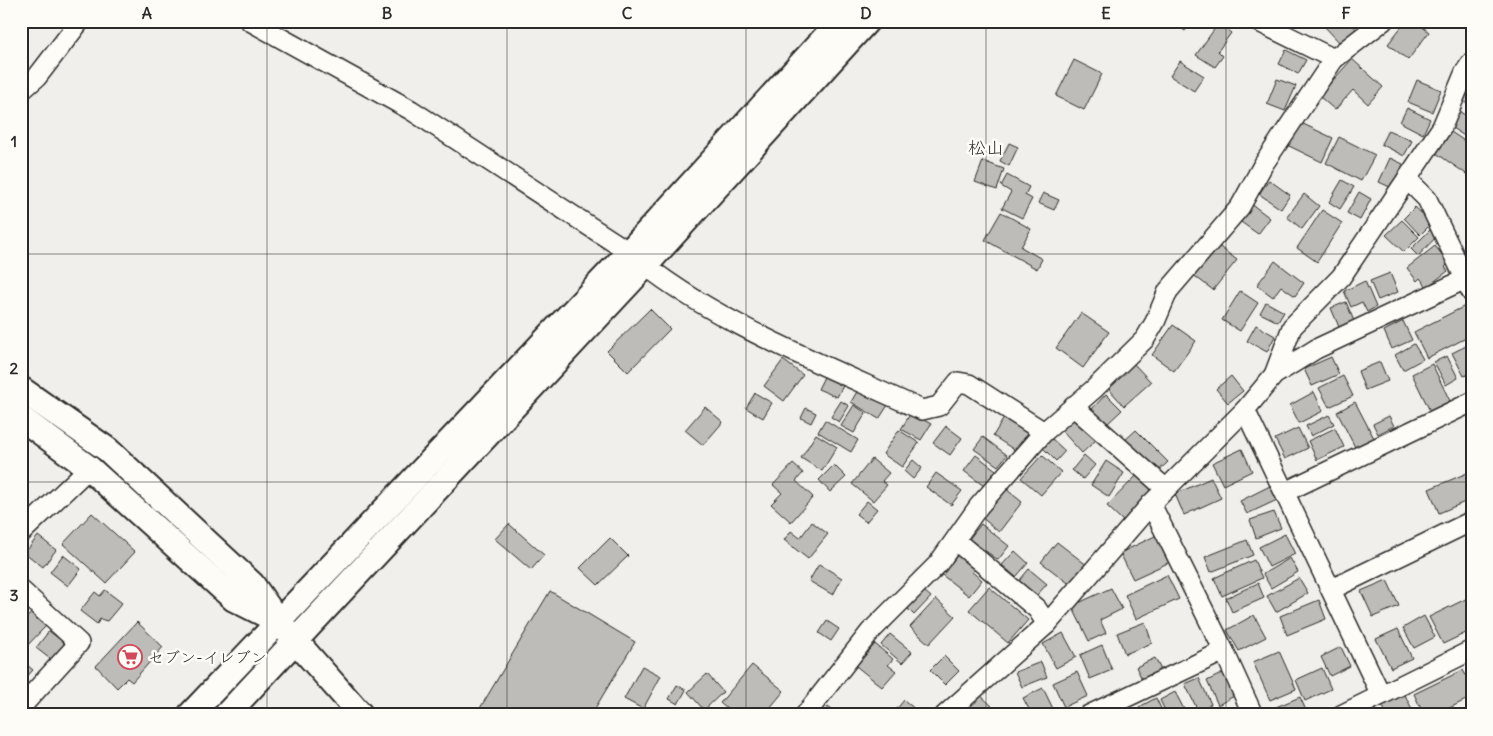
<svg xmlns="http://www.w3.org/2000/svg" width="1493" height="736" font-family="Delius,'Klee One',sans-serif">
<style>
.building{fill:#bdbcb8;stroke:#2b2b2b}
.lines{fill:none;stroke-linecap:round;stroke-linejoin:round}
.minor-casing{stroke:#2b2b2b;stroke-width:22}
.tertiary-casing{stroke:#2b2b2b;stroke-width:28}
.minor{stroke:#fdfcf7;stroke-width:19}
.tertiary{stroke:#fdfcf7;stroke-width:24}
.grid{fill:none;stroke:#2b2b2b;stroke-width:1;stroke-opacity:0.55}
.labels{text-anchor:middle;stroke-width:5;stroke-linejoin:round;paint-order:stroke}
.poi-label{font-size:16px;fill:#2b2b2b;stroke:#fdfcf7;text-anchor:start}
.neighbourhood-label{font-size:18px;fill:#2b2b2b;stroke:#fdfcf7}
.neatline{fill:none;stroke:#2b2b2b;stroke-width:2}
.grid-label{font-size:16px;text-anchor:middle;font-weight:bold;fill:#2b2b2b}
</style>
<rect width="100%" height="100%" fill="#f0efeb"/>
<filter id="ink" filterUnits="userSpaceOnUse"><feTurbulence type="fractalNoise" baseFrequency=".02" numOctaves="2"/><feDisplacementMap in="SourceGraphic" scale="10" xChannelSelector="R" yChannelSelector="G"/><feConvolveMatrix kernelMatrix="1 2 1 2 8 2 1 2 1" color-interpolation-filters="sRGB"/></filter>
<g filter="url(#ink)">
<g class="building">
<polygon points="1172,21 1192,21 1185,31"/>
<polygon points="1328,21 1349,21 1356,29 1341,44 1324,26"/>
<polygon points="1406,21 1415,21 1429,32 1408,60 1388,44"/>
<polygon points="1218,24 1231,33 1218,51 1223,56 1215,67 1196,55"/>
<polygon points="1286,50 1306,60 1298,74 1279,64"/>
<polygon points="1352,59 1383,87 1368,104 1353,90 1335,110 1319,96"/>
<polygon points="1074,60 1102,74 1084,110 1056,96"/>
<polygon points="1180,61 1204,76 1194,91 1170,76"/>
<polygon points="1277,79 1296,86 1285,111 1267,104"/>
<polygon points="1417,80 1441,90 1432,112 1408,102"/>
<polygon points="1472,88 1472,107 1463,101"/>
<polygon points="1407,108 1430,119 1423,134 1400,122"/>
<polygon points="1459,111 1472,120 1472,128 1466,137 1449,126"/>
<polygon points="1299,122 1333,138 1322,162 1287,145"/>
<polygon points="1388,130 1412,141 1404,156 1381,144"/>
<polygon points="1451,132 1472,146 1472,178 1436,153"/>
<polygon points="1339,137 1375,155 1361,181 1326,163"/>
<polygon points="1009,143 1018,147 1009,166 1000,161"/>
<polygon points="1390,158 1403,164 1392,188 1379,182"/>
<polygon points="983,161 1004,169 997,190 975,182"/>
<polygon points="1007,175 1029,187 1025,195 1032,199 1022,218 1002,208 1011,192 1001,186"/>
<polygon points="1269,180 1290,195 1281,209 1259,194"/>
<polygon points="1342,180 1354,187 1340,209 1329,202"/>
<polygon points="1359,192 1371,199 1360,220 1347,213"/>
<polygon points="1043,193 1059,200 1054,210 1038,203"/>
<polygon points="1304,194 1319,206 1302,229 1287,217"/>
<polygon points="1250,203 1270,218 1258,234 1238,220"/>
<polygon points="1415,207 1432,223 1420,235 1404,218"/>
<polygon points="1322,210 1342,223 1317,262 1297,248"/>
<polygon points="1001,212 1031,229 1021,247 1042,259 1037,269 985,240"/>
<polygon points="1402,220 1419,237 1404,252 1386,235"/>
<polygon points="1431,229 1438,235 1418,256 1411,249"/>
<polygon points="1216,244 1237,260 1213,290 1192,274"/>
<polygon points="1435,246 1449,263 1445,267 1448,271 1427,287 1420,278 1417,281 1407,268"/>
<polygon points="1275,261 1304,283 1295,296 1281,286 1273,297 1257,285"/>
<polygon points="1390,273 1398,292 1378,300 1370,281"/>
<polygon points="1365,281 1376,307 1367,312 1362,302 1351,307 1344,291"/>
<polygon points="1240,291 1258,303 1240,331 1222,320"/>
<polygon points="1266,302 1284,312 1278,322 1260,313"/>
<polygon points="1346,302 1354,321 1339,327 1331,308"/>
<polygon points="1469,304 1472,310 1472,335 1427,358 1414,332"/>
<polygon points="650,309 670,329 628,372 607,351"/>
<polygon points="1081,313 1109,332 1083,368 1056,348"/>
<polygon points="1403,321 1412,340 1392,349 1384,331"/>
<polygon points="1173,325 1196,341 1174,371 1152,355"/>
<polygon points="1256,325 1275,336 1267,352 1247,341"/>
<polygon points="1472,343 1472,373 1464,376 1452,353"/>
<polygon points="1414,344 1423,359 1403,370 1395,355"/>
<polygon points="1447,356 1458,378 1446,385 1434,362"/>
<polygon points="1331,357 1339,374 1312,386 1304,369"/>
<polygon points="783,360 803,375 784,401 764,386"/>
<polygon points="1380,362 1388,381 1365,390 1358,371"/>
<polygon points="1134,364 1151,382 1124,406 1108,388"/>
<polygon points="1432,364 1450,401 1430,411 1412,374"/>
<polygon points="825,375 844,384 837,397 818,389"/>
<polygon points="1231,376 1243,391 1228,403 1216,389"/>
<polygon points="1343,376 1353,396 1329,407 1319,388"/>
<polygon points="859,388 888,405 879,419 851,402"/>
<polygon points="1314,392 1323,411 1299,423 1290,405"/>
<polygon points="755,393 772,403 763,418 746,408"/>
<polygon points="1106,394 1122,410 1107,424 1092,409"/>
<polygon points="841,401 849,406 839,422 831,417"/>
<polygon points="1355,402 1375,440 1356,449 1337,412"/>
<polygon points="854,405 866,413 854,433 841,426"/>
<polygon points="705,407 723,422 703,445 685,430"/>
<polygon points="806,408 816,413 811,423 801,418"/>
<polygon points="911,413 931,424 921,440 901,429"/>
<polygon points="1329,415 1334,424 1311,436 1306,426"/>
<polygon points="1389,416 1394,426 1378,434 1373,424"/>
<polygon points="1004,418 1028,432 1016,451 993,436"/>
<polygon points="1075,418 1096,440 1082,453 1061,430"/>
<polygon points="825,420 858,440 851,452 818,432"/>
<polygon points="946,426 962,438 950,455 933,443"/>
<polygon points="1298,428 1308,448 1285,459 1275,439"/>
<polygon points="1335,428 1344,447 1317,460 1308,441"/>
<polygon points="899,430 919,443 902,467 883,454"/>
<polygon points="1136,430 1168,462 1155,474 1123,442"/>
<polygon points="816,434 837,447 822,471 801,458"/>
<polygon points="1049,436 1065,451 1056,461 1040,445"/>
<polygon points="983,437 1007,455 998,466 974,449"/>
<polygon points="1242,449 1252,471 1223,485 1212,463"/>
<polygon points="976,455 996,470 984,486 964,471"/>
<polygon points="1042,455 1061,472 1041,495 1021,478"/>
<polygon points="1084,455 1095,465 1083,479 1072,470"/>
<polygon points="872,459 889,473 882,481 887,485 873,501 852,484"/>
<polygon points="913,460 922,468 913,479 904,471"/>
<polygon points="1106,461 1124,473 1109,497 1091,485"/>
<polygon points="793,464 803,473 796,481 813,497 791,522 771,504 782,493 773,485"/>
<polygon points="834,465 846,477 830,492 819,480"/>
<polygon points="1472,471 1472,499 1439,513 1429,489"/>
<polygon points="936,473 962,491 951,505 926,487"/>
<polygon points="1139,473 1155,488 1123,521 1107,506"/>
<polygon points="1211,478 1221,498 1184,515 1175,494"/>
<polygon points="1270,486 1277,500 1247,514 1240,501"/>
<polygon points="1006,489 1022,502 999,532 980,516 992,502 994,504"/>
<polygon points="867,501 877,509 866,522 856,514"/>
<polygon points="1274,512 1281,528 1256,538 1250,520"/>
<polygon points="92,513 135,552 106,583 63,544"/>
<polygon points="812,522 828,534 808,559 784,540 791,531 800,538"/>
<polygon points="509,524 544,555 531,570 495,539"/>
<polygon points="981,524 1009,546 998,560 969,539"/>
<polygon points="1285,534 1295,554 1269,567 1259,547"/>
<polygon points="1157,535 1170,562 1133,579 1120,553"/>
<polygon points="38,536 56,550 43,567 25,553"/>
<polygon points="610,538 628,556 598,585 580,568"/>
<polygon points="1247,540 1253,555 1211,572 1205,557"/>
<polygon points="1057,542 1088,566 1072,586 1041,562"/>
<polygon points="1015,551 1028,563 1016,577 1002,565"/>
<polygon points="960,552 978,566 972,572 982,580 969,596 942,575"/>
<polygon points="63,555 81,569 68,586 50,572"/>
<polygon points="1290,558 1298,572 1271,588 1263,574"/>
<polygon points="1254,560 1262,578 1222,596 1214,578"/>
<polygon points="819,564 842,578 833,595 809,581"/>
<polygon points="1029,569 1047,584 1036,596 1019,581"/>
<polygon points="1167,575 1179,599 1136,619 1125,595"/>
<polygon points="1299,578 1308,593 1276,612 1267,596"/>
<polygon points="1387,580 1399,606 1373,617 1361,591"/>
<polygon points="1258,583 1264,598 1232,612 1226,598"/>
<polygon points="989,587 1028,620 1008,643 969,610"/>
<polygon points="1111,588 1122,609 1100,620 1106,633 1089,641 1072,606"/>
<polygon points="105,590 122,603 107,621 100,619 97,624 80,611 95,592 100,596"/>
<polygon points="550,591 635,642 591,715 476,715"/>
<polygon points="924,591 931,597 914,615 907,608"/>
<polygon points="1472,596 1472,630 1443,644 1429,617"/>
<polygon points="936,599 955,616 929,644 910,627"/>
<polygon points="1319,600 1326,619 1287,635 1280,616"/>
<polygon points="31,613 46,626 21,652 21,624"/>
<polygon points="1254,615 1266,637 1239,651 1227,630"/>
<polygon points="1424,616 1435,637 1414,648 1403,628"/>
<polygon points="827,621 839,629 831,641 819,633"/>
<polygon points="137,622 163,647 132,682 127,678 117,688 96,666"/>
<polygon points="1145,622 1152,643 1125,654 1117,633"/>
<polygon points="1398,629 1412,658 1391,668 1376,639"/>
<polygon points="49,631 67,645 54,662 36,648"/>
<polygon points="1063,633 1076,657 1056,668 1043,644"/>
<polygon points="890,634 912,652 902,663 881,645"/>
<polygon points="875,644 893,659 888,665 896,671 882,687 856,666"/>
<polygon points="1102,645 1112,670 1090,679 1080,655"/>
<polygon points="1341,647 1350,666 1330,676 1321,657"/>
<polygon points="1279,651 1296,689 1270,700 1253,662"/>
<polygon points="944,656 959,671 945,685 930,670"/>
<polygon points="1155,658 1161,670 1142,679 1136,667"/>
<polygon points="21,660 33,670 21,683"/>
<polygon points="1041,662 1047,677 1022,687 1015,672"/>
<polygon points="752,665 784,691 764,715 734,715 720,703"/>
<polygon points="642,666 661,676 643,709 624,699"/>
<polygon points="1322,668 1331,689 1305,701 1296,680"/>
<polygon points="1463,670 1472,687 1472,697 1435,715 1424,715 1414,694"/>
<polygon points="1077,672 1088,696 1064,707 1053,683"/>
<polygon points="1223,673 1236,695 1218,705 1207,681"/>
<polygon points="707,674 723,692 704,710 688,692"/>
<polygon points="1199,678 1211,704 1198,711 1185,684"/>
<polygon points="677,685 686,690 678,704 669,699"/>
<polygon points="1043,688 1056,715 1032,715 1023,698"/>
<polygon points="977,692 992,706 984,715 963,715 959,711"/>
<polygon points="1175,692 1187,715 1167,715 1160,700"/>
<polygon points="1405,695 1415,715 1387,715 1382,705"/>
<polygon points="1300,697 1308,715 1279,715 1276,707"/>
<polygon points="1156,698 1164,715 1143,715 1139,707"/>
<polygon points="904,700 922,715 892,715"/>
<polygon points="828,707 839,715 822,715"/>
</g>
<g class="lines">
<defs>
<g id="minor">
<path d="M250 21 411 110 629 252C707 320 827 366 922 410L939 406 958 382 969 384 1044 432"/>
<polyline points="1257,21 1334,59"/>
<polyline points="21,91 37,77 80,21"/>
<polyline points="1407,179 1427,199 1472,293"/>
<polyline points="1274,375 1292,327 1341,277 1442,127 1465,72 1472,62"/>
<polyline points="1073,406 1166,489"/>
<polyline points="1245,410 1381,695"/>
<polyline points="1285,492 1472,402"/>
<polyline points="1151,504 1224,651 1253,715"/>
<polyline points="21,533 89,468"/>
<polyline points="956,541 1037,609 1047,624"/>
<polyline points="1332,589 1472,521"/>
<polyline points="21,590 79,643 21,707"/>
<polyline points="805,715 870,632 938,564 979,506 1044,432 1094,389 1145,339 1155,322 1168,291 1240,207 1263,165 1334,59 1383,21"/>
<polyline points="945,715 1047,624 1151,504 1245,410 1274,375 1316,349 1472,276"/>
<polyline points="1089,715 1224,651"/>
<polyline points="1341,715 1472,650"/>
</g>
<g id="tertiary">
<polyline points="21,389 108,450 252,584 278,621 361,715"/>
<polyline points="21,418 89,468 234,599 276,620"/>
<polyline points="190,715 629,252 840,21"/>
<polyline points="226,715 645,266 867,21"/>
</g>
</defs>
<use href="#minor" class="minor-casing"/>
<use href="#tertiary" class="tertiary-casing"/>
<use href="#minor" class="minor"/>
<use href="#tertiary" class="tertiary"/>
</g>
</g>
<path class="grid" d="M267 21V715M507 21V715M746 21V715M986 21V715M1226 21V715M21 254H1472M21 482H1472"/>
<defs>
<symbol id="supermarket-ring" viewBox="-11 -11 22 22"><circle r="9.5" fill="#fdfcf7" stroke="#d1495b" stroke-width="1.5"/><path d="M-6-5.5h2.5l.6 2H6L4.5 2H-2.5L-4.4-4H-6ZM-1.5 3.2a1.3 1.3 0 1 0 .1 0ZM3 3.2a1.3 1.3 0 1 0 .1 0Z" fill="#d1495b"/></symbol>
</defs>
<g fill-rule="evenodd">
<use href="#supermarket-ring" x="116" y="643" width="28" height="28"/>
</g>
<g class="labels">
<g class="poi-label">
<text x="148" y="663">セブン-イレブン</text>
</g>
<g class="neighbourhood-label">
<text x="986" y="154">松山</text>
</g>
</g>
<rect width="1493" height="736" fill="none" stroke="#fdfcf7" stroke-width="55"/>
<rect x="28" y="28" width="1438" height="680" class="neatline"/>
<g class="grid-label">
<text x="147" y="19">A</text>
<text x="387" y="19">B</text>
<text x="627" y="19">C</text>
<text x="866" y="19">D</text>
<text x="1106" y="19">E</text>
<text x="1346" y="19">F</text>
<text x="14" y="147">1</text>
<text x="14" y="374">2</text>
<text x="14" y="601">3</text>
</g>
</svg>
